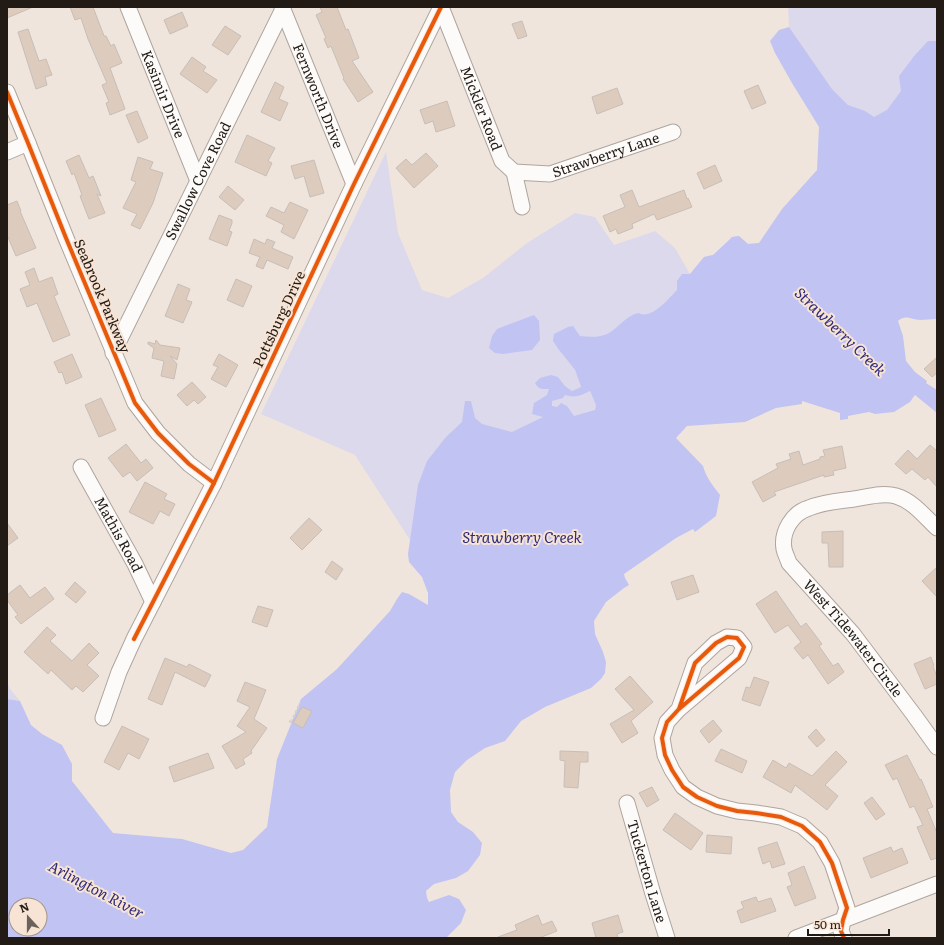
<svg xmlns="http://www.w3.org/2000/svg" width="944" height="945" font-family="Literata,serif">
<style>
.green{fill:#dcd9ec}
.water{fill:#c1c3f2;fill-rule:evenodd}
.building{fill:#ddccbd;stroke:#c7beb8}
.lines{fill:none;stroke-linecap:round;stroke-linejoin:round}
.minor-casing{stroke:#ada59e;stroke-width:17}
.path{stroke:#d4d1ce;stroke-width:2;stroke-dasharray:3 2;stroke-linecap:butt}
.minor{stroke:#fdfbfa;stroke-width:15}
.cycleway-casing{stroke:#f8e4d4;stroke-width:6}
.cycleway{stroke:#e8590c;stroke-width:4}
.labels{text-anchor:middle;stroke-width:4;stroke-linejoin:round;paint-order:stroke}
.street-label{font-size:14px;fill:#221b15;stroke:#f8e4d4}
.water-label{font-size:15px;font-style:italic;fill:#2f2b7a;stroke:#f8e4d4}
</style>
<rect width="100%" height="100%" fill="#f0e5dc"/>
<g class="green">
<polygon points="788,7 937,7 937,112 906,153 848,105 832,89 789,27"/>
<polygon points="386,152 398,233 422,290 448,298 483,278 527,243 575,213 595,217 614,245 655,231 675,248 690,274 704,257 713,255 727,242 732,237 739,236 748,244 759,243 680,287 663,317 559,350 575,370 581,388 572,391 565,386 558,377 549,389 584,394 590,391 596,405 595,410 410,540 355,455 261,414"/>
<polygon points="7,681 10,689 20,701 7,699"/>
</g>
<g class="water">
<path d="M789 27 832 89 848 105 865 111 874 117 887 110 901 91 899 76 915 55 928 41H937V319C931 319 926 320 920 320 911 320 906 314 898 321L903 336 906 361 915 372 927 381 926 383 937 390V413L915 395 910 402 894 412 875 414 869 412 848 416V419L840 420V413L802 401V404L776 408 745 422 687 426 676 438 703 466C706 477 713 486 720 495L716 516 695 532 693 529 676 538 624 574 625 578 629 585 624 588 606 602 594 621 595 634 603 652 606 662 605 673 601 679 591 688 545 707 521 721 505 741 485 748 467 760 455 772 450 790 451 812 458 822 473 832 482 843 480 855 468 871 456 878 434 884 426 891 427 898 429 902 449 895 459 899 466 910 461 923 446 938H7V699L20 701 31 725 42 734 62 745 72 764V781L113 833 182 839 231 853 243 850 267 827 277 759 301 699 337 669 390 611 397 599 402 592 409 594 428 605V593L422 577 409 562 408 554 418 485 427 461 446 437 462 422 465 401H471L475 418 482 424 512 432 543 417 532 414 534 403 547 395 549 389C542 389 539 390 535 383L540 378 551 375 558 377 565 386 572 391 581 387 575 370 559 350 553 341 554 334 568 327 573 326 580 336C589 337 600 338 609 333 619 327 626 316 638 313 652 320 668 299 677 290V281L682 274H690L704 257 713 255 727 242 732 237 739 236 748 244 759 243 782 209 817 170 819 127 792 83 775 53 770 41 779 30ZM590 391 596 405 595 410 574 416 567 406 561 403 557 407 552 406V401L563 398 565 395C575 398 580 396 590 391ZM16 905H40V929H16Z"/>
<polygon points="534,315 539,321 540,340 532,350 503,354 495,353 489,348 492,336 497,329"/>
</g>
<g class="building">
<polygon points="7,7 33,7 7,18"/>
<polygon points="70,7 93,7 104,36 106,36 111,46 114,44 122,63 110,68 125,109 110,115 106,103 109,102 102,85 107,83 88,39 81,18 75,20"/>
<polygon points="320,7 337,7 346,30 348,29 359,58 352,61 373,92 358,102 343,79 344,78 331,46 328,48 324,39 326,38 316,15 322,12"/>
<polygon points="182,12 188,26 170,34 164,20"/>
<polygon points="522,21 527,36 518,39 512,24"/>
<polygon points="225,26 241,36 228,55 212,45"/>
<polygon points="28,29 39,61 46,59 52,75 45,77 47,85 36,89 18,32"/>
<polygon points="192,57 206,67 203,71 217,80 207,93 180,74"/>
<polygon points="275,82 284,87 279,99 288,103 280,121 261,112"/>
<polygon points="758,85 766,103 752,109 744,91"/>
<polygon points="617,88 623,104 597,114 592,97"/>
<polygon points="447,101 455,126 436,132 433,121 425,124 420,110"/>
<polygon points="137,111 148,138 138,143 126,115"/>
<polygon points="247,135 275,148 268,161 272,163 266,176 235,162"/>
<polygon points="426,153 438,166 414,188 396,168 406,159 412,165"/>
<polygon points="79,155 89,178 93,176 101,196 97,194 105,213 89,219 80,196 82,195 74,173 72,175 66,161"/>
<polygon points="138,157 153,162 150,169 163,173 153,203 140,229 131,225 137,214 123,208 136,182 131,180"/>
<polygon points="314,160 324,193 310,197 304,176 295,179 291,166"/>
<polygon points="715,165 722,181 704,189 697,173"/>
<polygon points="228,186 244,200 235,210 219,197"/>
<polygon points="632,190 639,207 684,190 687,199 688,198 692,207 657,220 654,214 632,224 633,228 618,234 616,229 610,232 603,216 625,207 620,195"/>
<polygon points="17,201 21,211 20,211 36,248 16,256 7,235 7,205"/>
<polygon points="290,202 308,210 294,239 281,232 284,225 266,216 271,207 284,213"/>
<polygon points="219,215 232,220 232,223 229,231 232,232 227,246 209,239"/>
<polygon points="254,239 265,244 267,239 275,242 272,248 293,257 288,269 267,260 263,269 256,266 260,257 249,253"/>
<polygon points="34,268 39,282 52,277 58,294 54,296 70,335 53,342 37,303 27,307 20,289 30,285 25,272"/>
<polygon points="236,279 252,286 243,307 227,300"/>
<polygon points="178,284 190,289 186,300 192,302 183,323 165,316"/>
<polygon points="156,340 160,345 180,348 177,360 170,356 177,364 174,379 161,376 164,361 152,358 154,348 148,344 148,342 155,344"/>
<polygon points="72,354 82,377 66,384 62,372 59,373 54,362"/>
<polygon points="219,354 238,365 226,387 211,379 218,367 213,365"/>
<polygon points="937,357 937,373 932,377 924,369"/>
<polygon points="192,382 206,397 198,404 194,400 187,406 177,395"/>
<polygon points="101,398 116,430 99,437 85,405"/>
<polygon points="126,444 141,463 146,459 153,468 137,481 130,472 123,477 108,458"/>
<polygon points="930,445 937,451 937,487 928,477 925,480 912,469 906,474 895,464 908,450 917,459"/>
<polygon points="842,446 846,468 833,471 834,475 824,477 824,475 774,492 776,495 763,502 752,482 778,468 776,464 791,459 789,454 799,451 803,465 820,459 820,457 825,456 823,450"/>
<polygon points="145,482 167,494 164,499 175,504 169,516 160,511 153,524 129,512"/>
<polygon points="309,518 322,530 302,550 290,538"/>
<polygon points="7,523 18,538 7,546"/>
<polygon points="843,531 843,567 829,567 828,543 822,543 822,532"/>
<polygon points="332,561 343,569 336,580 325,572"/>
<polygon points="937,567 937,597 922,581"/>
<polygon points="693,575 699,592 677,600 671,582"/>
<polygon points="75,582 86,592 76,603 65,594"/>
<polygon points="20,585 30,598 45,587 54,599 21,624 15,617 18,615 7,600 7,595"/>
<polygon points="776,591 801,627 806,623 822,644 819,646 833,666 838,663 844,672 828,684 808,655 803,659 794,648 801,642 788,625 775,633 756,604"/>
<polygon points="258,606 273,610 267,627 252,622"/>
<polygon points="47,627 56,635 50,641 72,661 89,643 99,653 87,665 99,676 83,692 76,686 72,690 51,670 48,674 24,652"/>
<polygon points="931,657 934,666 933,667 937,676 937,684 925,689 914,664"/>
<polygon points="165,658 187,667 189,664 211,675 205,687 175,672 162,705 148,699"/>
<polygon points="630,676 653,702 631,721 638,733 622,743 610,724 634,710 615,689"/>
<polygon points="754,677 769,682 760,706 742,700 746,687 750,688"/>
<polygon points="245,682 266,690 254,719 267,728 251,751 252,753 243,759 245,764 236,769 222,746 246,732 237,726 250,707 237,701"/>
<polygon points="302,707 312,711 303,728 293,723"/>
<polygon points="713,720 722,731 709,743 700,731"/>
<polygon points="122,726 149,739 139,759 128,753 119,770 104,762"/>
<polygon points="816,729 825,740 817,747 808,737"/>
<polygon points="721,749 747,761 742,773 715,761"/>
<polygon points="560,751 588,752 588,762 580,762 578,788 564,787 565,761 560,760"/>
<polygon points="836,751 847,762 825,785 838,796 827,810 795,785 791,793 763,777 773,760 786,768 789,763 812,776"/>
<polygon points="208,753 214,768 174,782 169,767"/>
<polygon points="907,755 920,780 921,779 933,807 927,809 937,833 937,858 931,860 917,827 923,825 914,806 910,808 897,778 893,780 885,765"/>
<polygon points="652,787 659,800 647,807 639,793"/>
<polygon points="872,797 885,814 876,820 864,803"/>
<polygon points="675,813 703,833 691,850 663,830"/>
<polygon points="707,835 732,837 731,854 706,852"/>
<polygon points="777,842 785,864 772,868 770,861 763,864 758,848"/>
<polygon points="891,847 893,852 902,848 908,863 871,878 863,858"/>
<polygon points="804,866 816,898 795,906 787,887 792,885 788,873"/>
<polygon points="756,897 758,902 771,898 776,911 741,923 737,911 744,908 741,902"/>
<polygon points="538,915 542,925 552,921 557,931 539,938 498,938 498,937 517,930 515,925"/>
<polygon points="618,915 623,932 617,934 618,938 596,938 592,923"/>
</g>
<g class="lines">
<defs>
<g id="minor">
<path id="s1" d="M128 7 198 181"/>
<path id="s2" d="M282 7 354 184"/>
<path id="s3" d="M441 7 502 161 514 172 522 207"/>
<polyline points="7,92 28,143 66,238 135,403 158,433 189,464 214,483"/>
<polyline points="7,152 28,143"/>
<path id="s4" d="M514 172 550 174 673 132"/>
<path id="s5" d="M113 353 283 9"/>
<path id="s6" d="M81 467 135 564 153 602"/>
<path id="s7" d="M937 528C925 517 913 501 896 496 883 492 867 497 854 499 839 501 823 502 809 508 792 513 781 532 784 549 785 554 788 559 789 563L853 634 914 715 937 747"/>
<polyline points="679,709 695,663 716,643 727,637 737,638 744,647 739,658 679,709 667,722 662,738 665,755 672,770 683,787 697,797 717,806 737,811 756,813 781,817 802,826 820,842 832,863 847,908 843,920 841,931 844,938"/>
<polyline points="103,718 119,672 134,639 214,483 354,184 441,7"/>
<path id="s8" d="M627 803 653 894 667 938"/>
<polyline points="796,938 937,884"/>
</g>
</defs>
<use href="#minor" class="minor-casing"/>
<g class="path">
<polyline points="289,721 293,723"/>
<polyline points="291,722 300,703"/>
</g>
<use href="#minor" class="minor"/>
<defs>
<g id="cycleway">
<polyline points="7,92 28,143 66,238 135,403 158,433 189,464 214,483"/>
<polyline points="134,639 214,483 354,184 441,7"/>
<polyline points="679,709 695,663 716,643 727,637 737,638 744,647 739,658 679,709 667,722 662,738 665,755 672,770 683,787 697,797 717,806 737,811 756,813 781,817 802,826 820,842 832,863 847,908 843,920 841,931 844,938"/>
</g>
</defs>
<use href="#cycleway" class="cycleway-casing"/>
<use href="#cycleway" class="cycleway"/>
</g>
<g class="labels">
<g class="street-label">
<text dy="5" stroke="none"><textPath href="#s1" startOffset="94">Kasimir Drive</textPath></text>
<text dy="5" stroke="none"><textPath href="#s2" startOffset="96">Fernworth Drive</textPath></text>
<text dy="5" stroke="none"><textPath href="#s3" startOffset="109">Mickler Road</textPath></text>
<text dy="5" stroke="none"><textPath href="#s4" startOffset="95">Strawberry Lane</textPath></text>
<text dy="5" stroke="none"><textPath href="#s5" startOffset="192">Swallow Cove Road</textPath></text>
<text transform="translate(102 296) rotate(67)" y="5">Seabrook Parkway</text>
<text transform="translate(279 319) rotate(-65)" y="5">Pottsburg Drive</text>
<text dy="5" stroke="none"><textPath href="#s6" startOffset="77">Mathis Road</textPath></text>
<text dy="5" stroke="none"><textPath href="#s7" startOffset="307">West Tidewater Circle</textPath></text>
<text dy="5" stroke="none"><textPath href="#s8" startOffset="71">Tuckerton Lane</textPath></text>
</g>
<g class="water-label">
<text transform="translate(840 332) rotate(44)" y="5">Strawberry Creek</text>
<text x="522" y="543">Strawberry Creek</text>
<text transform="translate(96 890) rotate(28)" y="5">Arlington River</text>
</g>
</g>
<rect width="944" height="945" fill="none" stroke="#221b15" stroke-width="16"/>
<g transform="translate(28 917) rotate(339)"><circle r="19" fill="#f8e4d4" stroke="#a29488"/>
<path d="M0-3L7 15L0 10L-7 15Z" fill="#6a625b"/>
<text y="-6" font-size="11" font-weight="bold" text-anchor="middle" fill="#221b15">N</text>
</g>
<path d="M808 929v6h81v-6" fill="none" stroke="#221b15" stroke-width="2"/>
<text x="814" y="929" font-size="12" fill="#221b15" stroke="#f8e4d4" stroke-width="3" paint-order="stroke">50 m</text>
</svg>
